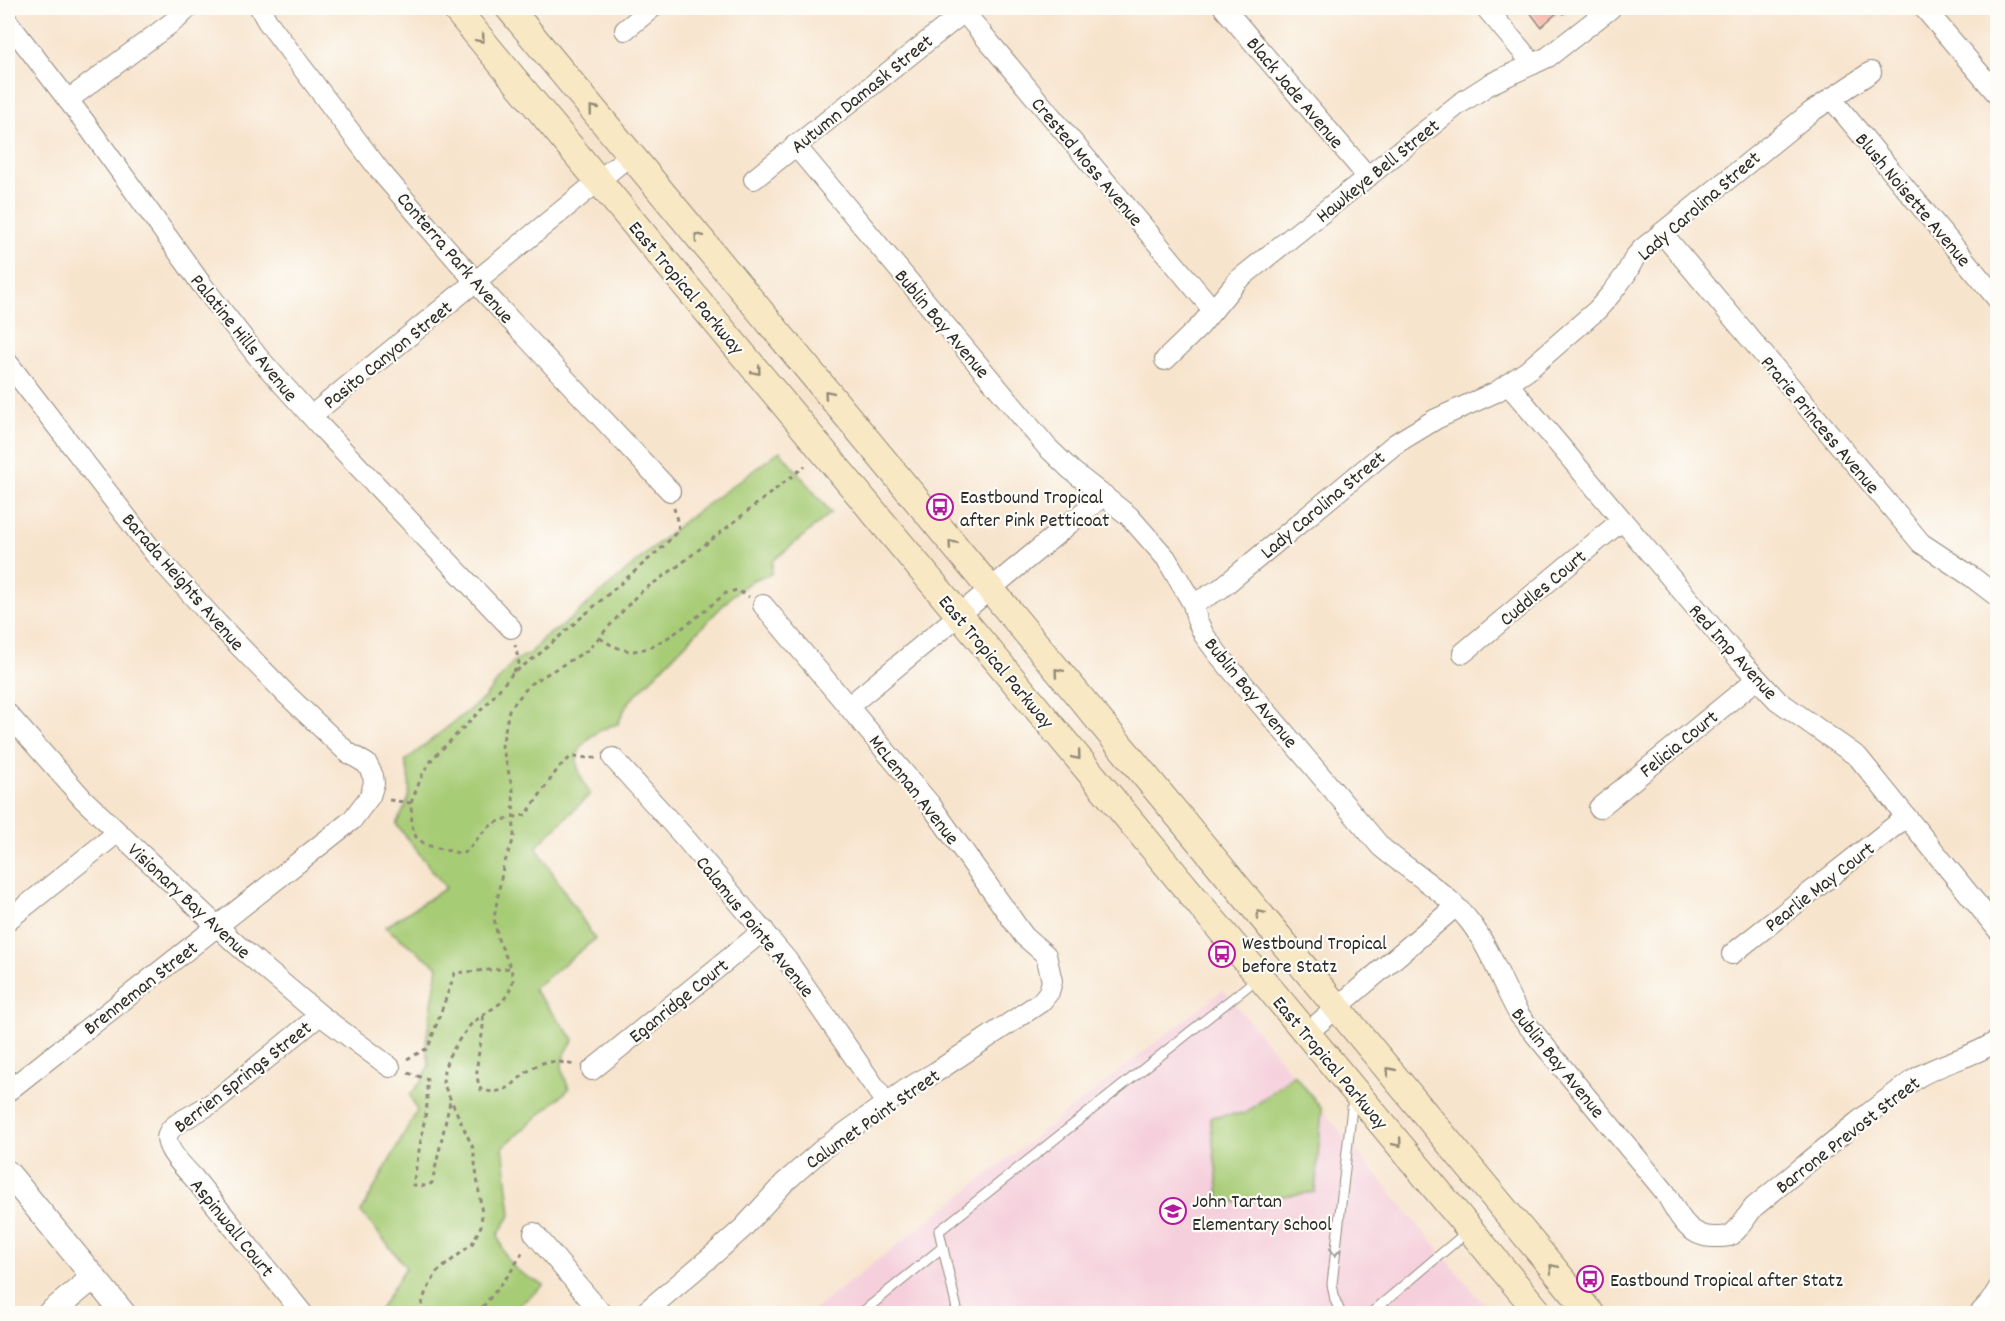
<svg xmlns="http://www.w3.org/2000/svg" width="2005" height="1321" font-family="Dekko,sans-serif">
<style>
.built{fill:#f5cfdc}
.green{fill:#a7cc76;stroke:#697c50;stroke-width:1.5}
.building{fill:#f8a598}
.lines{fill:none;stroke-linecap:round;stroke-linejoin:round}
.service-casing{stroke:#91887c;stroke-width:11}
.minor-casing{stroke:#91887c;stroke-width:22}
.tertiary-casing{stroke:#91887c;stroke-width:26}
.secondary-casing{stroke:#91887c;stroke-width:29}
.path{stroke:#91887c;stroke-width:3;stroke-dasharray:4.5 4.5;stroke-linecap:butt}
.service{stroke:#fff;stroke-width:9}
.minor{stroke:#fff;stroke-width:20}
.tertiary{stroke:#fff;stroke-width:24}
.secondary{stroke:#f8e8c3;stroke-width:27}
.oneway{stroke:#928a77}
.oneway2{stroke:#a0a0a0}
.labels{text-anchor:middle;stroke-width:4.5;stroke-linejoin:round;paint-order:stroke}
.street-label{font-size:20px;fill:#2b2b2b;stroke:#fdfcf7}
.poi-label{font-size:20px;fill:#2b2b2b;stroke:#fdfcf7;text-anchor:start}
</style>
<rect width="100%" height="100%" fill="#fdfcf7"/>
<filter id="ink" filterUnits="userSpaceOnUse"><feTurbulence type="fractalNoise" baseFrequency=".0167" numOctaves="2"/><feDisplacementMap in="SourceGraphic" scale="12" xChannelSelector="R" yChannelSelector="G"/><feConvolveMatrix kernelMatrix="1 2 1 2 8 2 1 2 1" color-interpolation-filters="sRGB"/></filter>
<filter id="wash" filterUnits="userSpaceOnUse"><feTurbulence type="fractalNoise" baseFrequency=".008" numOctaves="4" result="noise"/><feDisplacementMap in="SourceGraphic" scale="24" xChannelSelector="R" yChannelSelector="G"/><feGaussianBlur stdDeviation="1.35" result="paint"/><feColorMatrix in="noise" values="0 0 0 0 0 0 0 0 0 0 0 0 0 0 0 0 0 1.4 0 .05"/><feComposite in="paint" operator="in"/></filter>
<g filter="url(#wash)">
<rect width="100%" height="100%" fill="#f7e4cd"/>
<polygon class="built" points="1223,990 1491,1313 809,1314"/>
<g class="green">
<path d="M780 451 831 513 773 561 771 574 753 580 734 594 627 704 618 724C601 728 576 741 577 763 578 773 585 785 590 794L536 847 595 939 533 989 574 1039C559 1061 559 1066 569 1089L503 1147 511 1214 498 1235C507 1267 515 1271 544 1285L510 1313H378L406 1267 361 1212 417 1111 410 1095 422 1081 429 1065 426 1042 438 967 385 927 446 888 396 824C411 799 413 789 405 761L484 698 514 661 531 653 544 637 561 627 683 522Z"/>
<polygon points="1294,1074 1322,1109 1315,1192 1220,1204 1210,1117 1246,1113"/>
</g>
<g id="blocks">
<polygon class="building" points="1527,8 1570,8 1563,14 1560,10 1541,27"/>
</g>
</g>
<g filter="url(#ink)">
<use href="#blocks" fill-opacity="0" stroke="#91887c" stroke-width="1.5"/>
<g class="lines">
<defs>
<g id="service">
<polyline points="860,1314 943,1247"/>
<polyline points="952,1314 957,1309 939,1231 1258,978"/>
<polyline points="1341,1314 1335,1300 1332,1284 1353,1098"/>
<polyline points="1370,1314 1468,1231"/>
</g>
<g id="minor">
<polyline points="260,8 267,21 380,171 487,295 670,491"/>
<polyline points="1224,8 1368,177"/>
<polyline points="1486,8 1533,64"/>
<polyline points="1924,8 1998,95"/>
<polyline points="964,12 1213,310"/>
<polyline points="8,22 84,121 202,285 258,357 321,427 511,628"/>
<polyline points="625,30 652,8"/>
<polyline points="1831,98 1998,300"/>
<polyline points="68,100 178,18 188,8"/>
<path d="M795 145 1047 447 1071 470 1129 516 1166 558 1193 604 1197 620 1204 635 1218 654 1381 847C1409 871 1447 892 1470 922 1492 951 1502 986 1520 1016L1665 1192C1677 1212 1687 1238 1715 1237 1719 1237 1725 1237 1729 1236 1739 1231 1747 1215 1754 1207 1807 1164 1859 1118 1915 1079 1941 1062 1973 1058 1998 1040"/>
<polyline points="754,179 969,8"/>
<polyline points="1662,233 1921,543 1972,577 1998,597"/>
<polyline points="1165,360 1200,326 1238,280 1459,104 1490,84 1548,57 1611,8"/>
<polyline points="8,363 155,554 218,624 287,695 347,752 367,764 373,776 374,783 370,796 352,820 8,1091"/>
<polyline points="1508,384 1738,658 1777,700 1858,757 1998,930"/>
<polyline points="311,416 630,155"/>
<polyline points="1193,604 1220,589 1395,444 1436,419 1496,392 1527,371 1597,310 1611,294 1626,274 1635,257 1642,249 1811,112 1871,72"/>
<polyline points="1463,653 1621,521"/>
<polyline points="849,706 1104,495"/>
<polyline points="8,714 83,799 236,944 320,1015 390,1067"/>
<polyline points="613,758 685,838 787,960 886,1103"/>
<polyline points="1599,808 1757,679"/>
<polyline points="8,920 117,833"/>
<polyline points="1732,954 1906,817"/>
<polyline points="1307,1033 1455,907"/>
<polyline points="592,1070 764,930"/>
<polyline points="534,1233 602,1314"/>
<path d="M303 1314 193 1177C143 1126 174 1129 215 1101L320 1015"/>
<polyline points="643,1314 714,1254 743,1228 784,1183 825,1147 908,1088 936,1072 1041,1002 1049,992 1052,981 1046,955 1024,936 930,804 763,605"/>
<polyline points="1979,1314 1990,1302 1998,1289"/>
</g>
<g id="tertiary">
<polyline points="8,1173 124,1314"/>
<polyline points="49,1314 94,1277"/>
</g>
<g id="secondary">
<polyline points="455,8 1540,1314"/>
<polyline points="509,8 1591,1314"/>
</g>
</defs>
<use href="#service" class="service-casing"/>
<use href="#minor" class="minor-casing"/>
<use href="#tertiary" class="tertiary-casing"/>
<use href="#secondary" class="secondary-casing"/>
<g class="path">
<path d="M600 638C608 644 620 650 631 651 659 652 705 610 726 593L737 590 749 597"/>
<polyline points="513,672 519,663 515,645"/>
<path d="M596 758 571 757 559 767 526 815C514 817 500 819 489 827 479 834 473 847 462 854L426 845 416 837 412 826 411 803 423 773 433 758 488 703 512 674 538 655 665 545 679 529 674 508"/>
<polyline points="389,800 411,803"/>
<path d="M483 1016C485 1041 470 1067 481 1090 511 1097 514 1078 536 1066 547 1059 562 1062 574 1065"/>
<polyline points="407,1059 428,1048 455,973 511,968"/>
<polyline points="408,1073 427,1079 427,1105 413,1185 426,1186 432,1183 450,1102"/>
<polyline points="419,1314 425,1294 437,1272 472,1244 481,1226 482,1214 473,1148 443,1083 444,1070 449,1056 459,1040 472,1023 502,1002 509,992 513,981 511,968 498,939 494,918 503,867 514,838 513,790 502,746 509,710 530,684 588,650 638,594 678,566 805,466"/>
<polyline points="477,1314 510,1273 524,1250"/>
</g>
<use href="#service" class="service"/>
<use href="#minor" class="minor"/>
<use href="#tertiary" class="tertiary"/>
<use href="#secondary" class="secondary"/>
</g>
<defs><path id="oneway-chevron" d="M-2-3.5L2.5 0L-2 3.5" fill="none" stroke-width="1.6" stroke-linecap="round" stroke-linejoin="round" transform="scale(1.5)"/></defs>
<g class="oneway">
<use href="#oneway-chevron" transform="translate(481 39) rotate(50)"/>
<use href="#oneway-chevron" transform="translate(593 109) rotate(-129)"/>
<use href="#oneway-chevron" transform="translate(698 237) rotate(-130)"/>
<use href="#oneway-chevron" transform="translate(757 371) rotate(50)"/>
<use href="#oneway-chevron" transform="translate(828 394) rotate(-130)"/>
<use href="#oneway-chevron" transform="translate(952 544) rotate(-130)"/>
<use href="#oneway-chevron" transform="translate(1058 672) rotate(-130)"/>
<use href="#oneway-chevron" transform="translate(1077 756) rotate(50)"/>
<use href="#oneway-chevron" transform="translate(1260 914) rotate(-130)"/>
<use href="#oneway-chevron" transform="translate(1390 1071) rotate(-130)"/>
<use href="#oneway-chevron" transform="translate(1398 1143) rotate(50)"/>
<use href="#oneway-chevron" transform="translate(1553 1268) rotate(-130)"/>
</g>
<use class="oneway2" href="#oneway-chevron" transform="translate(1335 1252) rotate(96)"/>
</g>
<defs>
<symbol id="bus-ring" viewBox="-11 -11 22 22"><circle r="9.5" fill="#fdfcf7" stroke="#b5179e" stroke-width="1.5"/><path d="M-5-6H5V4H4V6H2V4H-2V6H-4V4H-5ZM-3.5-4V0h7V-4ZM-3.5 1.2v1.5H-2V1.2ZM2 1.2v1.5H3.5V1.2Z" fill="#b5179e"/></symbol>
<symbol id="school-ring" viewBox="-11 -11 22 22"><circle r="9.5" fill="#fdfcf7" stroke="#b5179e" stroke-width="1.5"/><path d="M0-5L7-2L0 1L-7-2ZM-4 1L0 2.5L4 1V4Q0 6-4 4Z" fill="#b5179e"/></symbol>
</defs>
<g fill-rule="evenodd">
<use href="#bus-ring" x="925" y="492" width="30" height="30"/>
<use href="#bus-ring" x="1207" y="939" width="30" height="30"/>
<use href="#school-ring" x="1158" y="1196" width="30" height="30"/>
<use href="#bus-ring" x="1575" y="1264" width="30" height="30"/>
</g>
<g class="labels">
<g class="street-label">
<text transform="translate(1296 92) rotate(50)" y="7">Black Jade Avenue</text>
<text transform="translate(861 93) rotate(-39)" y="7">Autumn Damask Street</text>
<text transform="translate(1088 161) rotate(50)" y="7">Crested Moss Avenue</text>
<text transform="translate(1377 170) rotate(-39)" y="7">Hawkeye Bell Street</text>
<text transform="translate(1914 199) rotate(50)" y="7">Blush Noisette Avenue</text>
<text transform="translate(1698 205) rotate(-41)" y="7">Lady Carolina Street</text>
<text transform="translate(456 257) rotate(49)" y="7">Conterra Park Avenue</text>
<text transform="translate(687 287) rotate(50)" y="7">East Tropical Parkway</text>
<text transform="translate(943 323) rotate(50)" y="7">Bublin Bay Avenue</text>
<text transform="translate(245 337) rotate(51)" y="7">Palatine Hills Avenue</text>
<text transform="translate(387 354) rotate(-39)" y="7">Pasito Canyon Street</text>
<text transform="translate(1821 424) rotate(50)" y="7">Prarie Princess Avenue</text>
<text transform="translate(1322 504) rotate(-40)" y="7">Lady Carolina Street</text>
<text transform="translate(184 581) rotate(49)" y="7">Barada Heights Avenue</text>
<text transform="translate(1542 587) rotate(-40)" y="7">Cuddles Court</text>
<text transform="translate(1734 651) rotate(48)" y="7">Red Imp Avenue</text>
<text transform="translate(997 661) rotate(50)" y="7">East Tropical Parkway</text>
<text transform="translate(1252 692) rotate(51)" y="7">Bublin Bay Avenue</text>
<text transform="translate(1678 743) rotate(-39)" y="7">Felicia Court</text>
<text transform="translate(915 789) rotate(52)" y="7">McLennan Avenue</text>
<text transform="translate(1819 886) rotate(-38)" y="7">Pearlie May Court</text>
<text transform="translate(190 900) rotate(43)" y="7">Visionary Bay Avenue</text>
<text transform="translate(756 926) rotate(51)" y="7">Calamus Pointe Avenue</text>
<text transform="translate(140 987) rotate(-38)" y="7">Brenneman Street</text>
<text transform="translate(678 1000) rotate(-39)" y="7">Eganridge Court</text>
<text transform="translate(1331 1062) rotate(50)" y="7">East Tropical Parkway</text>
<text transform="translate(1559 1062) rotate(51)" y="7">Bublin Bay Avenue</text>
<text transform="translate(242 1076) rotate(-38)" y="7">Berrien Springs Street</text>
<text transform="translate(872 1118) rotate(-35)" y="7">Calumet Point Street</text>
<text transform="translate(1847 1134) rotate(-38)" y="7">Barrone Prevost Street</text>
<text transform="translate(233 1227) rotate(51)" y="7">Aspinwall Court</text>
</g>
<g class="poi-label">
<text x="960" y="503">Eastbound Tropical<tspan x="960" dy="23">after Pink Petticoat</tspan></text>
<text x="1242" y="949">Westbound Tropical<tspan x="1242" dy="23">before Statz</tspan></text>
<text x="1192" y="1207">John Tartan<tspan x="1192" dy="23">Elementary School</tspan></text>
<text x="1610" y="1286">Eastbound Tropical after Statz</text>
</g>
</g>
<rect width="2005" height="1321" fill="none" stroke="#fdfcf7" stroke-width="30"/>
</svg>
